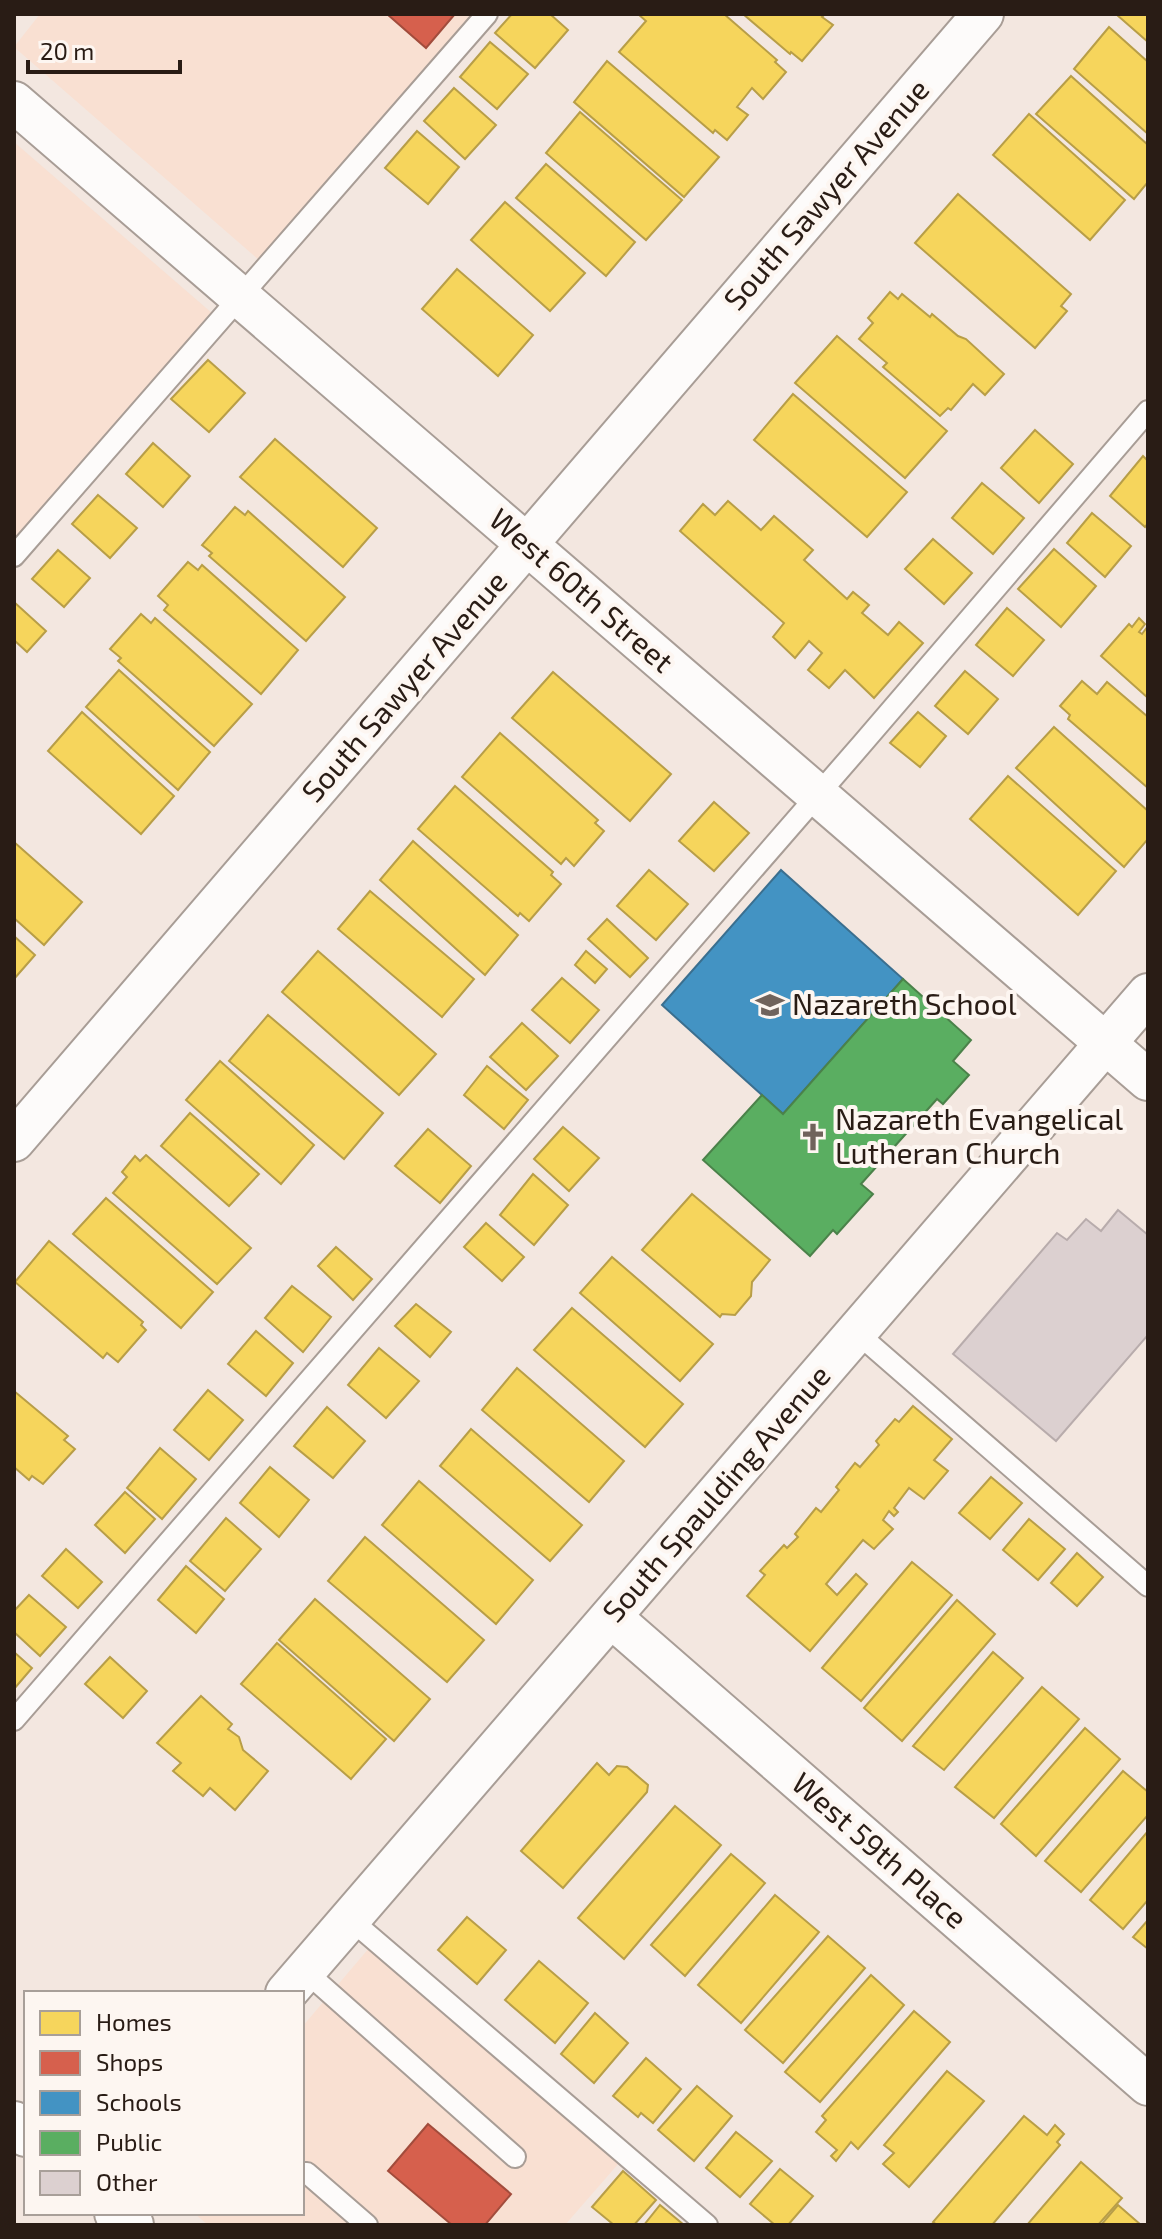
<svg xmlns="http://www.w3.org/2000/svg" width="1162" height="2239" font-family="'Exo 2',sans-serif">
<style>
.built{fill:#f9e0d2}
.homes{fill:#f6d55c;stroke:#b89e47;stroke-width:2}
.shops{fill:#d6604d;stroke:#a24c3c;stroke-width:2}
.schools{fill:#4393c3;stroke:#3b6f8f;stroke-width:2}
.public{fill:#5aae61;stroke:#4b824a;stroke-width:2}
.building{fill:#dcd0d0;stroke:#b8acac;stroke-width:2}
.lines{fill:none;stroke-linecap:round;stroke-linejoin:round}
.service-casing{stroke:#a89d96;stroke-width:24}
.minor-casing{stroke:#a89d96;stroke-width:44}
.tertiary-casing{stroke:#a89d96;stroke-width:48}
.service{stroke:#fdfbfa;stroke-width:20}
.minor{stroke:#fdfbfa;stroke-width:40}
.tertiary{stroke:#fdfbfa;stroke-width:44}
.labels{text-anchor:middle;stroke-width:8;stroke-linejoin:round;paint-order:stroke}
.street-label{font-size:30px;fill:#291c15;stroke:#fdf6f1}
.poi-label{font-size:30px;fill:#291c15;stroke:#fdf6f1;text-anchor:start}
</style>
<rect width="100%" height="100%" fill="#f3e7e0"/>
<g class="built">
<polygon points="40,14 487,14 267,267 14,47"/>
<polygon points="14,142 220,320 14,556"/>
<polygon points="375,1941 626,2155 565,2225 208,2225 194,2213 302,2213 302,2027"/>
</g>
<g class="homes">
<polygon points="512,14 550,14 568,30 535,68 495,33"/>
<polygon points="638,14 724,14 777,60 775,62 786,72 763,99 752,88 737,107 748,115 727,140 715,130 713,133 619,52 646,21"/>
<polygon points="743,14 825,14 822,17 833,25 802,61 791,52 790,54"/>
<polygon points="1118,14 1148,14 1148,42 1117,15"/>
<polygon points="1109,27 1148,62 1148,134 1074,69"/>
<polygon points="490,42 528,74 497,109 460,77"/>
<polygon points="607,61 719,157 684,197 574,102"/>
<polygon points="1071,76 1148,145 1148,182 1134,199 1036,114"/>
<polygon points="454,88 496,125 465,159 424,121"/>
<polygon points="580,112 682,200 646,240 546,153"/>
<polygon points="1029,114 1125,200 1090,240 993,155"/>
<polygon points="417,131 459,167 428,204 385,168"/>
<polygon points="546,164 635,242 606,276 516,198"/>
<polygon points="958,194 1071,294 1061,306 1067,311 1035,348 915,243"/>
<polygon points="505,202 585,273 550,311 471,240"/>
<polygon points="457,269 533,335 498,376 422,309"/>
<polygon points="890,292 898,299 902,294 930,317 932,314 958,336 966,339 1004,374 985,395 973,384 951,410 948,408 940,416 883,367 887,363 859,339 873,323 868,318"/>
<polygon points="837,336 947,431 905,478 795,383"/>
<polygon points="208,360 245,393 209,432 171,399"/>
<polygon points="793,394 907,492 867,537 754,440"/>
<polygon points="1035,430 1073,464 1039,503 1001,468"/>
<polygon points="275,439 377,528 343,567 240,477"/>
<polygon points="153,443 190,476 163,507 126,474"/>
<polygon points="1143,456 1148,461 1148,523 1145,527 1110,496"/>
<polygon points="982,483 1024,518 993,554 952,518"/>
<polygon points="98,495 137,528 110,558 72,524"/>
<polygon points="728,501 761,530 774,516 813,550 804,560 847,599 853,592 869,605 862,613 888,635 899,622 923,643 874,698 845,670 829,688 808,670 822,653 809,641 795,658 773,637 784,623 680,531 703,504 715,515"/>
<polygon points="235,507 245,515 248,511 345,597 306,641 209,556 212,553 202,545"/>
<polygon points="1092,513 1131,546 1105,577 1067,543"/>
<polygon points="933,539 972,573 944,604 905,569"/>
<polygon points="1054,549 1096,586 1061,627 1018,589"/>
<polygon points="58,550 90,578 64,607 32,579"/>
<polygon points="188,562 198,570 202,565 298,650 261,694 164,610 168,605 158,596"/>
<polygon points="14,602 46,631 27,652 14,640"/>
<polygon points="1007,608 1044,640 1013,676 976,645"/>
<polygon points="141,614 151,623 155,618 252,704 214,746 118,661 121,658 110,649"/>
<polygon points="1139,618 1145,624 1139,632 1142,634 1148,626 1148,698 1101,656 1129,624 1132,627"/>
<polygon points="119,670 210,752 178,790 86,707"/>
<polygon points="965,671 998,699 968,734 935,706"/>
<polygon points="553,672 671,774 630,821 512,718"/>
<polygon points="1082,681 1097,694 1107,682 1148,717 1148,788 1068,719 1070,715 1060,706"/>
<polygon points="82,712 174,796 141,834 48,751"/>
<polygon points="918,712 946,736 920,767 890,743"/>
<polygon points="1054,727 1148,811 1148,839 1124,867 1016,768"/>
<polygon points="500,733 598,820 595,823 604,831 574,866 566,858 561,864 462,777"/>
<polygon points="1008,776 1116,871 1078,915 970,819"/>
<polygon points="455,786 553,872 551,875 561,884 529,921 520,913 518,916 418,829"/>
<polygon points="714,802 749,833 714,871 679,841"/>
<polygon points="413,841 518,935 485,975 380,880"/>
<polygon points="14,842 82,902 44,945 14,918"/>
<polygon points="649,870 688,904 656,940 617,906"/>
<polygon points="370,891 474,979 442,1017 338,929"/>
<polygon points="607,919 648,958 630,977 588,939"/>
<polygon points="14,936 35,955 14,979"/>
<polygon points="318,951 436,1054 399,1095 282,992"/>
<polygon points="586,951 607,969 595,983 575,965"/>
<polygon points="562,978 599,1010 570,1043 532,1010"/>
<polygon points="268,1015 383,1113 344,1159 229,1061"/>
<polygon points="522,1023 558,1056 526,1090 490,1057"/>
<polygon points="220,1061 314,1145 281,1184 186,1100"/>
<polygon points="487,1066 528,1100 504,1129 464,1095"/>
<polygon points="190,1113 259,1174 229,1206 161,1146"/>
<polygon points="563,1127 599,1158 569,1191 534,1159"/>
<polygon points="428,1129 471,1166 440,1203 395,1166"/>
<polygon points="146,1155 251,1248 217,1284 113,1193 127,1177 122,1172 135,1156 140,1161"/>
<polygon points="533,1174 568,1205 534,1245 500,1215"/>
<polygon points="692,1194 770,1260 752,1282 751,1296 735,1315 722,1314 720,1317 642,1250"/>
<polygon points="106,1198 213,1292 181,1328 73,1234"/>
<polygon points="486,1223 524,1257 502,1281 464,1247"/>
<polygon points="49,1241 143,1322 141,1325 146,1330 118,1362 107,1353 103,1358 15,1282"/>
<polygon points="336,1247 372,1279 353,1300 318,1266"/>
<polygon points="612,1257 713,1344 680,1381 580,1293"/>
<polygon points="292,1286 331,1317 303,1352 265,1318"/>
<polygon points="416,1304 451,1332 430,1357 395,1326"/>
<polygon points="572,1308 683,1404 645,1447 534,1350"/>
<polygon points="256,1331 293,1363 266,1396 228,1364"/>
<polygon points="379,1348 419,1381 386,1418 348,1385"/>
<polygon points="517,1368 624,1461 589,1502 482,1410"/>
<polygon points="208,1390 243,1420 209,1460 174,1430"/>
<polygon points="14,1391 68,1436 64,1440 75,1449 43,1484 32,1476 29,1480 14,1467"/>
<polygon points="913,1406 952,1439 934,1460 948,1471 924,1499 909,1488 894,1508 898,1512 894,1516 889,1511 883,1520 893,1529 874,1549 863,1540 826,1584 837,1595 856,1574 867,1584 810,1651 747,1596 765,1575 760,1571 784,1545 787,1548 798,1537 795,1534 816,1508 821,1512 839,1490 836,1487 855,1463 860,1467 879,1445 876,1441 895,1419 899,1422"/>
<polygon points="327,1407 365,1441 333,1478 294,1446"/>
<polygon points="471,1429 582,1525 550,1561 440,1466"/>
<polygon points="160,1448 196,1479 162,1519 127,1488"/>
<polygon points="270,1467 309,1500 279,1537 240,1503"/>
<polygon points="991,1477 1022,1503 990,1539 959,1513"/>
<polygon points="419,1481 533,1580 496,1624 382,1525"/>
<polygon points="125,1492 155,1519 125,1553 95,1525"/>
<polygon points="226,1518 261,1549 225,1591 190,1561"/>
<polygon points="1029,1519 1065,1549 1038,1580 1003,1550"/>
<polygon points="365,1537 484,1640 447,1682 328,1581"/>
<polygon points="66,1549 102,1582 78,1608 42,1576"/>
<polygon points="1077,1553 1103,1577 1077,1606 1051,1583"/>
<polygon points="912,1562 952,1595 861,1701 822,1668"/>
<polygon points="186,1566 224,1599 196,1633 158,1600"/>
<polygon points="29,1595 66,1627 40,1656 14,1632 14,1611"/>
<polygon points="315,1599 430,1699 394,1741 279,1640"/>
<polygon points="957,1600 995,1634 902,1741 864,1708"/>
<polygon points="277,1643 386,1739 351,1779 241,1684"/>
<polygon points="14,1652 32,1668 14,1689"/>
<polygon points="993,1652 1023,1678 944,1770 913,1746"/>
<polygon points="110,1657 147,1691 123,1718 85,1684"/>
<polygon points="1042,1687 1079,1719 994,1818 955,1787"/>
<polygon points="201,1696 232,1724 228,1729 239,1737 243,1750 268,1771 235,1810 210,1788 203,1796 173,1771 181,1763 157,1743"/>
<polygon points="1085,1728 1120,1759 1036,1856 1001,1824"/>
<polygon points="597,1763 609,1775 617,1766 627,1767 648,1785 647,1792 563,1888 521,1851"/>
<polygon points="1123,1771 1148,1792 1148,1815 1081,1892 1045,1861"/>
<polygon points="675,1806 721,1845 624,1959 578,1918"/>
<polygon points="1148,1831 1148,1900 1123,1929 1090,1900"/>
<polygon points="731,1854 765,1883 685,1976 651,1945"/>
<polygon points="775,1895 819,1932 741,2023 698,1985"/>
<polygon points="467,1917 506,1950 477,1984 438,1950"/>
<polygon points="1148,1920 1148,1949 1133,1937"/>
<polygon points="828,1936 865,1968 783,2063 745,2030"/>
<polygon points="539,1961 588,2003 555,2043 505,2000"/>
<polygon points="871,1975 904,2005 820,2102 785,2072"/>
<polygon points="914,2011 950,2042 858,2149 851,2142 836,2161 831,2156 837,2150 816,2132 826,2120 822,2116"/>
<polygon points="595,2013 628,2043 594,2083 561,2054"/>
<polygon points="646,2058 681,2089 653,2123 641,2113 638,2117 613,2096"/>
<polygon points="947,2071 984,2101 909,2187 883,2164 894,2153 884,2145"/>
<polygon points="697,2086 732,2116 694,2161 658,2130"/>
<polygon points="1024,2116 1047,2135 1055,2125 1064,2134 1057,2142 1060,2145 992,2225 937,2225 933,2222"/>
<polygon points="736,2132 772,2161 740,2197 706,2168"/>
<polygon points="1081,2162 1122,2198 1098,2225 1027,2225"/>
<polygon points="780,2169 813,2196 788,2225 775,2225 750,2204"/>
<polygon points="623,2171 656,2200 634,2225 614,2225 592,2207"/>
<polygon points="660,2205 684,2225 644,2225"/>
<polygon points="1118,2205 1141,2225 1101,2225"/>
</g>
<g class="shops">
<polygon points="387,14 455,14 426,48"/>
<polygon points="428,2124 511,2194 485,2225 452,2225 388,2171"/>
</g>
<polygon class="schools" points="781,870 903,979 783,1114 662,1005"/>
<polygon class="public" points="903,979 971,1040 953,1061 969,1075 943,1104 937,1099 861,1184 873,1194 837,1234 833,1230 810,1256 703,1160 762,1095 783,1114"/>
<polygon class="building" points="1118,1210 1148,1235 1148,1335 1056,1441 953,1354 1057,1233 1067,1240 1086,1219 1101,1231"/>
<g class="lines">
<defs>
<g id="service">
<polyline points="14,556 487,14"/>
<polyline points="856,1332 1148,1586"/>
<polyline points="14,1720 862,744 1148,411"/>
<polyline points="350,1919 707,2225"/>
<polyline points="305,1971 515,2157"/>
<polyline points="302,2173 307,2173 367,2225"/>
</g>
<g id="minor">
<polyline points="14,102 1148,1080"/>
<polyline points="14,1141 983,14"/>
<polyline points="611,1617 1148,2085"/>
<polyline points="286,1993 1148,994"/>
</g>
<g id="tertiary">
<polyline points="14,2124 26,2134"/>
<polyline points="117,2213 131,2225"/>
</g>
</defs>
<use href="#service" class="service-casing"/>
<use href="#minor" class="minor-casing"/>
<use href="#tertiary" class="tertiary-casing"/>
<use href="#service" class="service"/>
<use href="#minor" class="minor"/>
<use href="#tertiary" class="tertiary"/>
</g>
<defs>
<symbol id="school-bare" viewBox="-9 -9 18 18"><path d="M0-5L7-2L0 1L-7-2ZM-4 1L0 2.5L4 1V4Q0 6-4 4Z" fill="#70635c" stroke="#fdf6f1" stroke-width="2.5" paint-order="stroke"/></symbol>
<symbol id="church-bare" viewBox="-9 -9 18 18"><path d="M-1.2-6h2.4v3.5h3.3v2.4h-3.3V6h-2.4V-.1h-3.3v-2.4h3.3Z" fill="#70635c" stroke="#fdf6f1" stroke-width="2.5" paint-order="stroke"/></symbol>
</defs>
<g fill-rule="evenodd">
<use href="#school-bare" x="750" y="985" width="40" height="40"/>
<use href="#church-bare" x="793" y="1117" width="40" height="40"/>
</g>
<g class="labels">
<g class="street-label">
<text transform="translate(827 195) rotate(-49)" y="10">South Sawyer Avenue</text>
<text transform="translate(581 591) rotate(41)" y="10">West 60th Street</text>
<text transform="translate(405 687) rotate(-49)" y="10">South Sawyer Avenue</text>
<text transform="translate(717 1494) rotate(-49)" y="10">South Spaulding Avenue</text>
<text transform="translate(879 1851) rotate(41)" y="10">West 59th Place</text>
</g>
<g class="poi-label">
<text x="792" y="1015">Nazareth School</text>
<text x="835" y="1130">Nazareth Evangelical<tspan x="835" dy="34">Lutheran Church</tspan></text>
</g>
</g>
<rect width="1162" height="2239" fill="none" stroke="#291c15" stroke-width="32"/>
<rect x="24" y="1991" width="280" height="224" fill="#fdf6f1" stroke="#a89f99" stroke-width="2"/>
<rect x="40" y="2011" width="40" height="24" fill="#f6d55c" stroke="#a89f99" stroke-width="2"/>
<text x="96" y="2031" font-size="24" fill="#291c15">Homes</text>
<rect x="40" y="2051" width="40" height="24" fill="#d6604d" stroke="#a89f99" stroke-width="2"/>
<text x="96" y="2071" font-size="24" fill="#291c15">Shops</text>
<rect x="40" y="2091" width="40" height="24" fill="#4393c3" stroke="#a89f99" stroke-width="2"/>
<text x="96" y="2111" font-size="24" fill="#291c15">Schools</text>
<rect x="40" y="2131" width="40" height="24" fill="#5aae61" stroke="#a89f99" stroke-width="2"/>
<text x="96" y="2151" font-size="24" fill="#291c15">Public</text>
<rect x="40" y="2171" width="40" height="24" fill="#dcd0d0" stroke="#a89f99" stroke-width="2"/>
<text x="96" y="2191" font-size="24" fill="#291c15">Other</text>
<path d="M28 60v12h152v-12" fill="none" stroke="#291c15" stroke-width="4"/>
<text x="40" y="60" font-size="24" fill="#291c15" stroke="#fdf6f1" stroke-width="6" paint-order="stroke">20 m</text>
</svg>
